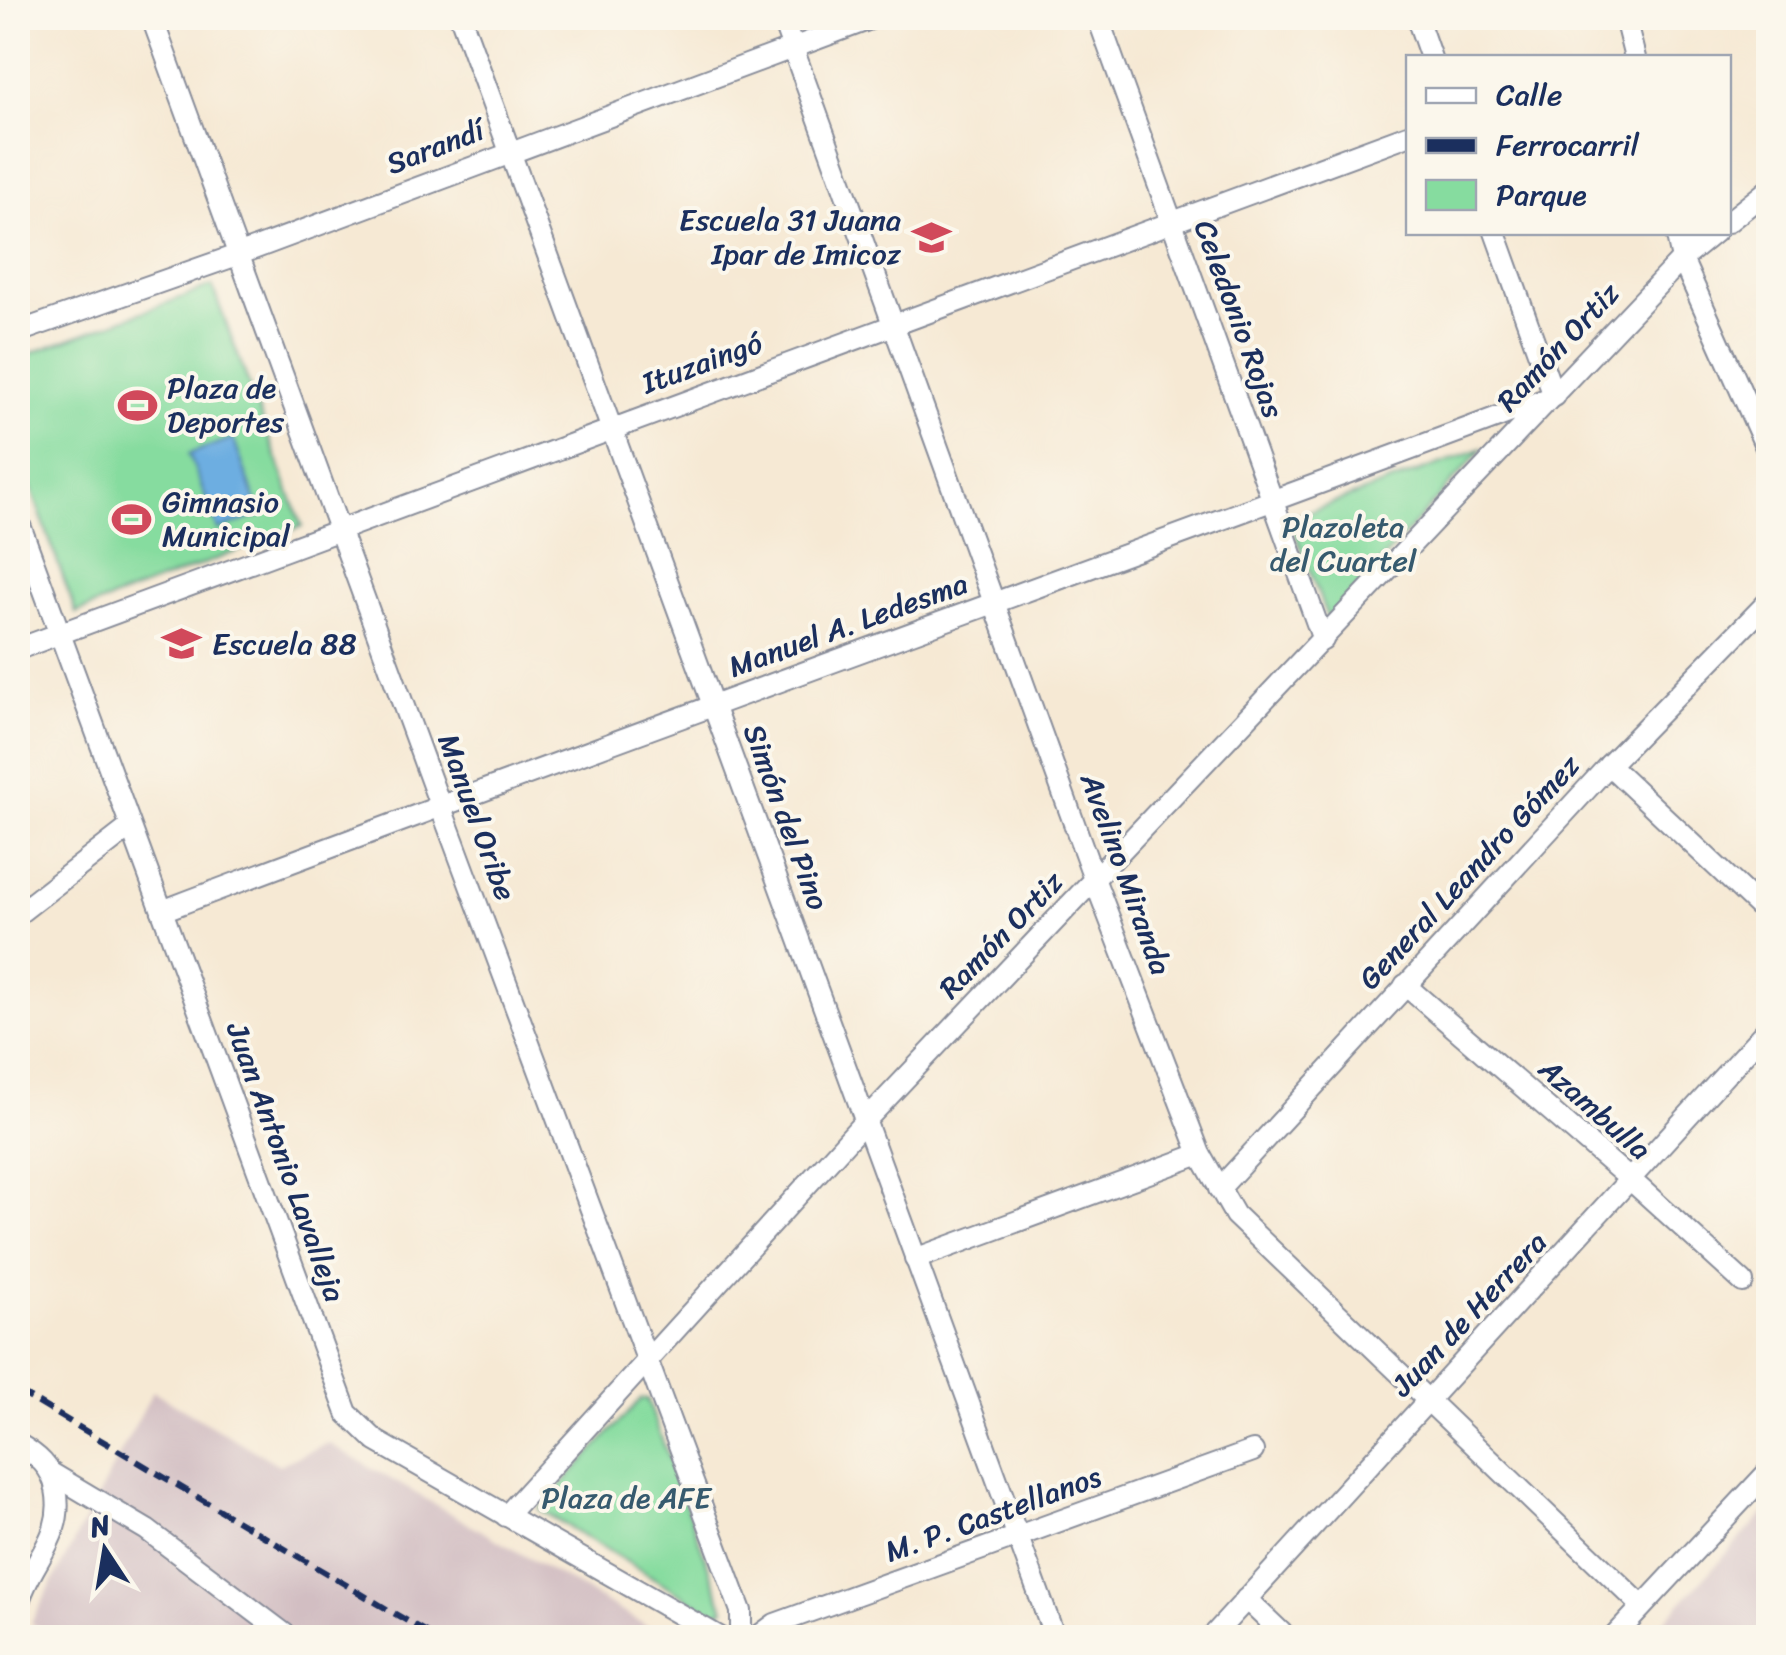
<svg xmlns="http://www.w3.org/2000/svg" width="1786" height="1655" font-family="Sriracha,sans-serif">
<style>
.industrial{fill:#d2bec2}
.green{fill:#86dc9f;stroke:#50867e;stroke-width:2.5}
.water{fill:#6daee1;stroke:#446ea0;stroke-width:2.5}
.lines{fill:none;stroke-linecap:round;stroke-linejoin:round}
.minor-casing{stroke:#888c99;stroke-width:24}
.minor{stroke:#fff;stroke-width:20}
.rail{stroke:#1b2f5e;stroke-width:6;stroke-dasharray:15 8;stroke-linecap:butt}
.labels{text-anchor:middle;stroke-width:8;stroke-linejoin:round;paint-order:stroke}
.street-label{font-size:30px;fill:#1b2f5e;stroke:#fbf7ec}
.poi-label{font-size:30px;fill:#1b2f5e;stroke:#fbf7ec;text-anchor:start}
.park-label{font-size:30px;fill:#365a6e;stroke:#fbf7ec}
</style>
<rect width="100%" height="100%" fill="#fbf7ec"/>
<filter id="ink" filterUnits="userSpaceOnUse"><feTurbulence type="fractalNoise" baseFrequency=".01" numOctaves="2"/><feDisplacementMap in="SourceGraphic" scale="20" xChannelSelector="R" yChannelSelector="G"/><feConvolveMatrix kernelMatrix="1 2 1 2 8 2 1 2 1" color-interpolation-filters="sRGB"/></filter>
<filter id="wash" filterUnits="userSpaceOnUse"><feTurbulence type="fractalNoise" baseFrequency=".0048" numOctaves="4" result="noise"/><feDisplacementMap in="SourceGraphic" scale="40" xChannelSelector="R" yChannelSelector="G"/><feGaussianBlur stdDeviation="2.25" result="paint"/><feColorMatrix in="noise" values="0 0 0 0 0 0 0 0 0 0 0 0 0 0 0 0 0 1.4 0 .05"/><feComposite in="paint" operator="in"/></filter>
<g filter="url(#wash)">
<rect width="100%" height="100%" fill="#f6e9d4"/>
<g class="industrial">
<polygon points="153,1391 279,1465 328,1443 666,1637 56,1638 31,1623"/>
<polygon points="1768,1509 1768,1637 1649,1637"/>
</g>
<g class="green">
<polygon points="212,286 302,526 76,613 18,452 18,358"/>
<polygon points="1483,448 1328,620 1290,519"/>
<polygon points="641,1399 647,1399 724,1609 714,1614 539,1509"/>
</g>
<polygon class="water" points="233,438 261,515 218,530 189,454"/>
</g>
<g filter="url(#ink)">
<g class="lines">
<defs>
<g id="minor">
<polyline points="152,18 440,805 741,1611 741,1638"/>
<polyline points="461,18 1055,1638"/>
<polyline points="782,18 1095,881 1200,1154 1235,1215 1642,1606"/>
<polyline points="1098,18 1323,640"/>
<polyline points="1417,18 1431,58"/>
<polyline points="1625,18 1635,58"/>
<polyline points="1728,222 1768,190"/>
<polyline points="1676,232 1682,259 1768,452"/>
<polyline points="18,332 240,254 873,18"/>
<polyline points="18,520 347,1413 376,1441 721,1638"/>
<polyline points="18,649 1408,135"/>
<polyline points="1609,765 1768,915"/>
<path d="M162 911C624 735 1091 570 1554 396L1495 232"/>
<polyline points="18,914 130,827"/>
<polyline points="1405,985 1632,1181 1743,1282"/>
<polyline points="1219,1189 1609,765 1768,602"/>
<polyline points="915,1259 1200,1154"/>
<path d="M18 1444C37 1455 52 1467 56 1489 66 1538 29 1562 18 1605"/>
<polyline points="53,1474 147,1530 290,1638"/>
<polyline points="506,1516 865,1121 1682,259 1715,232"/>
<polyline points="1246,1599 1287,1638"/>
<polyline points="18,1630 19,1638"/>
<polyline points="756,1638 775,1624 1253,1451"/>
<polyline points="1211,1638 1768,1028"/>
<polyline points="1613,1638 1768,1472"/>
</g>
</defs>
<use href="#minor" class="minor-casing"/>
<use href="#minor" class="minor"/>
<polyline class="rail" points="18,1391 436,1638"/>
</g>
</g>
<defs>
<symbol id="school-bare" viewBox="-9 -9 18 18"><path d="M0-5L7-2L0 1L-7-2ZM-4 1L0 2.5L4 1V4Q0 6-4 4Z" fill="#d1495b" stroke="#fbf7ec" stroke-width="2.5" paint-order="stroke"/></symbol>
<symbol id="stadium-bare" viewBox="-9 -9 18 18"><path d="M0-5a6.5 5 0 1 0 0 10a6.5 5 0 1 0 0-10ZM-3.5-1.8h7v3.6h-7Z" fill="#d1495b" stroke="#fbf7ec" stroke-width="2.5" paint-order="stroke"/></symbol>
</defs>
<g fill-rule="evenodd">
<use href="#school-bare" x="904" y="210" width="55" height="55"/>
<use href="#stadium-bare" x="110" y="378" width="55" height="55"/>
<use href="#stadium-bare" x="104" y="492" width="55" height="55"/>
<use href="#school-bare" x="154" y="616" width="55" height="55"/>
</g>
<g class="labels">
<g class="street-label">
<text transform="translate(435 147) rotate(-21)" y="10">Sarandí</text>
<text transform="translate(1239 319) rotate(70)" y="10">Celedonio Rojas</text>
<text transform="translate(1558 347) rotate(-47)" y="10">Ramón Ortiz</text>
<text transform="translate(702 363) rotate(-20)" y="10">Ituzaingó</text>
<text transform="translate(848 625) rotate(-20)" y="10">Manuel A. Ledesma</text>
<text transform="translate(477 817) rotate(70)" y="10">Manuel Oribe</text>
<text transform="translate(786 817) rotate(70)" y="10">Simón del Pino</text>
<text transform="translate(1469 872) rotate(-47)" y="10">General Leandro Gómez</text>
<text transform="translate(1126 874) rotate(70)" y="10">Avelino Miranda</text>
<text transform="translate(1001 935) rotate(-46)" y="10">Ramón Ortiz</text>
<text transform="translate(1595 1109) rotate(41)" y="10">Azambulla</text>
<text transform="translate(286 1162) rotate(70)" y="10">Juan Antonio Lavalleja</text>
<text transform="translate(1469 1314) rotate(-47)" y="10">Juan de Herrera</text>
<text transform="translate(993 1514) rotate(-20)" y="10">M. P. Castellanos</text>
</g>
<g class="poi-label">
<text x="901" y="230" text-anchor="end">Escuela 31 Juana<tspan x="901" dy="34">Ipar de Imicoz</tspan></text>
<text x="167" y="398">Plaza de<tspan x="167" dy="34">Deportes</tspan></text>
<text x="162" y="512">Gimnasio<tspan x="162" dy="34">Municipal</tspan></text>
<text x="212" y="654">Escuela 88</text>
</g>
<g class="park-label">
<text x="1343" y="537">Plazoleta<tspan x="1343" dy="34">del Cuartel</tspan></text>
<text x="626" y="1508">Plaza de AFE</text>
</g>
</g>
<rect width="1786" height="1655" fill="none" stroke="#fbf7ec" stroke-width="60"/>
<rect x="1406" y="55" width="325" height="180" fill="#fbf7ec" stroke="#a1a7b3" stroke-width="2.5"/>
<rect x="1426" y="88" width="50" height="15" fill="#ffffff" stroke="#a1a7b3" stroke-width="2.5"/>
<text x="1496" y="105" font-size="30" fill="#1b2f5e">Calle</text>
<rect x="1426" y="138" width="50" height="15" fill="#1b2f5e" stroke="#a1a7b3" stroke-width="2.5"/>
<text x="1496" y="155" font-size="30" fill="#1b2f5e">Ferrocarril</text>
<rect x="1426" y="180" width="50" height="30" fill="#86dc9f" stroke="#a1a7b3" stroke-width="2.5"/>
<text x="1496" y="205" font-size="30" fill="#1b2f5e">Parque</text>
<g transform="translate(105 1550) rotate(348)" stroke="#fbf7ec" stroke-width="8" paint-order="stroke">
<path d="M0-8L18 38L0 25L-18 38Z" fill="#1b2f5e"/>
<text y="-15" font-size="28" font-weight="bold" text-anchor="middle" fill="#1b2f5e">N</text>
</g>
</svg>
